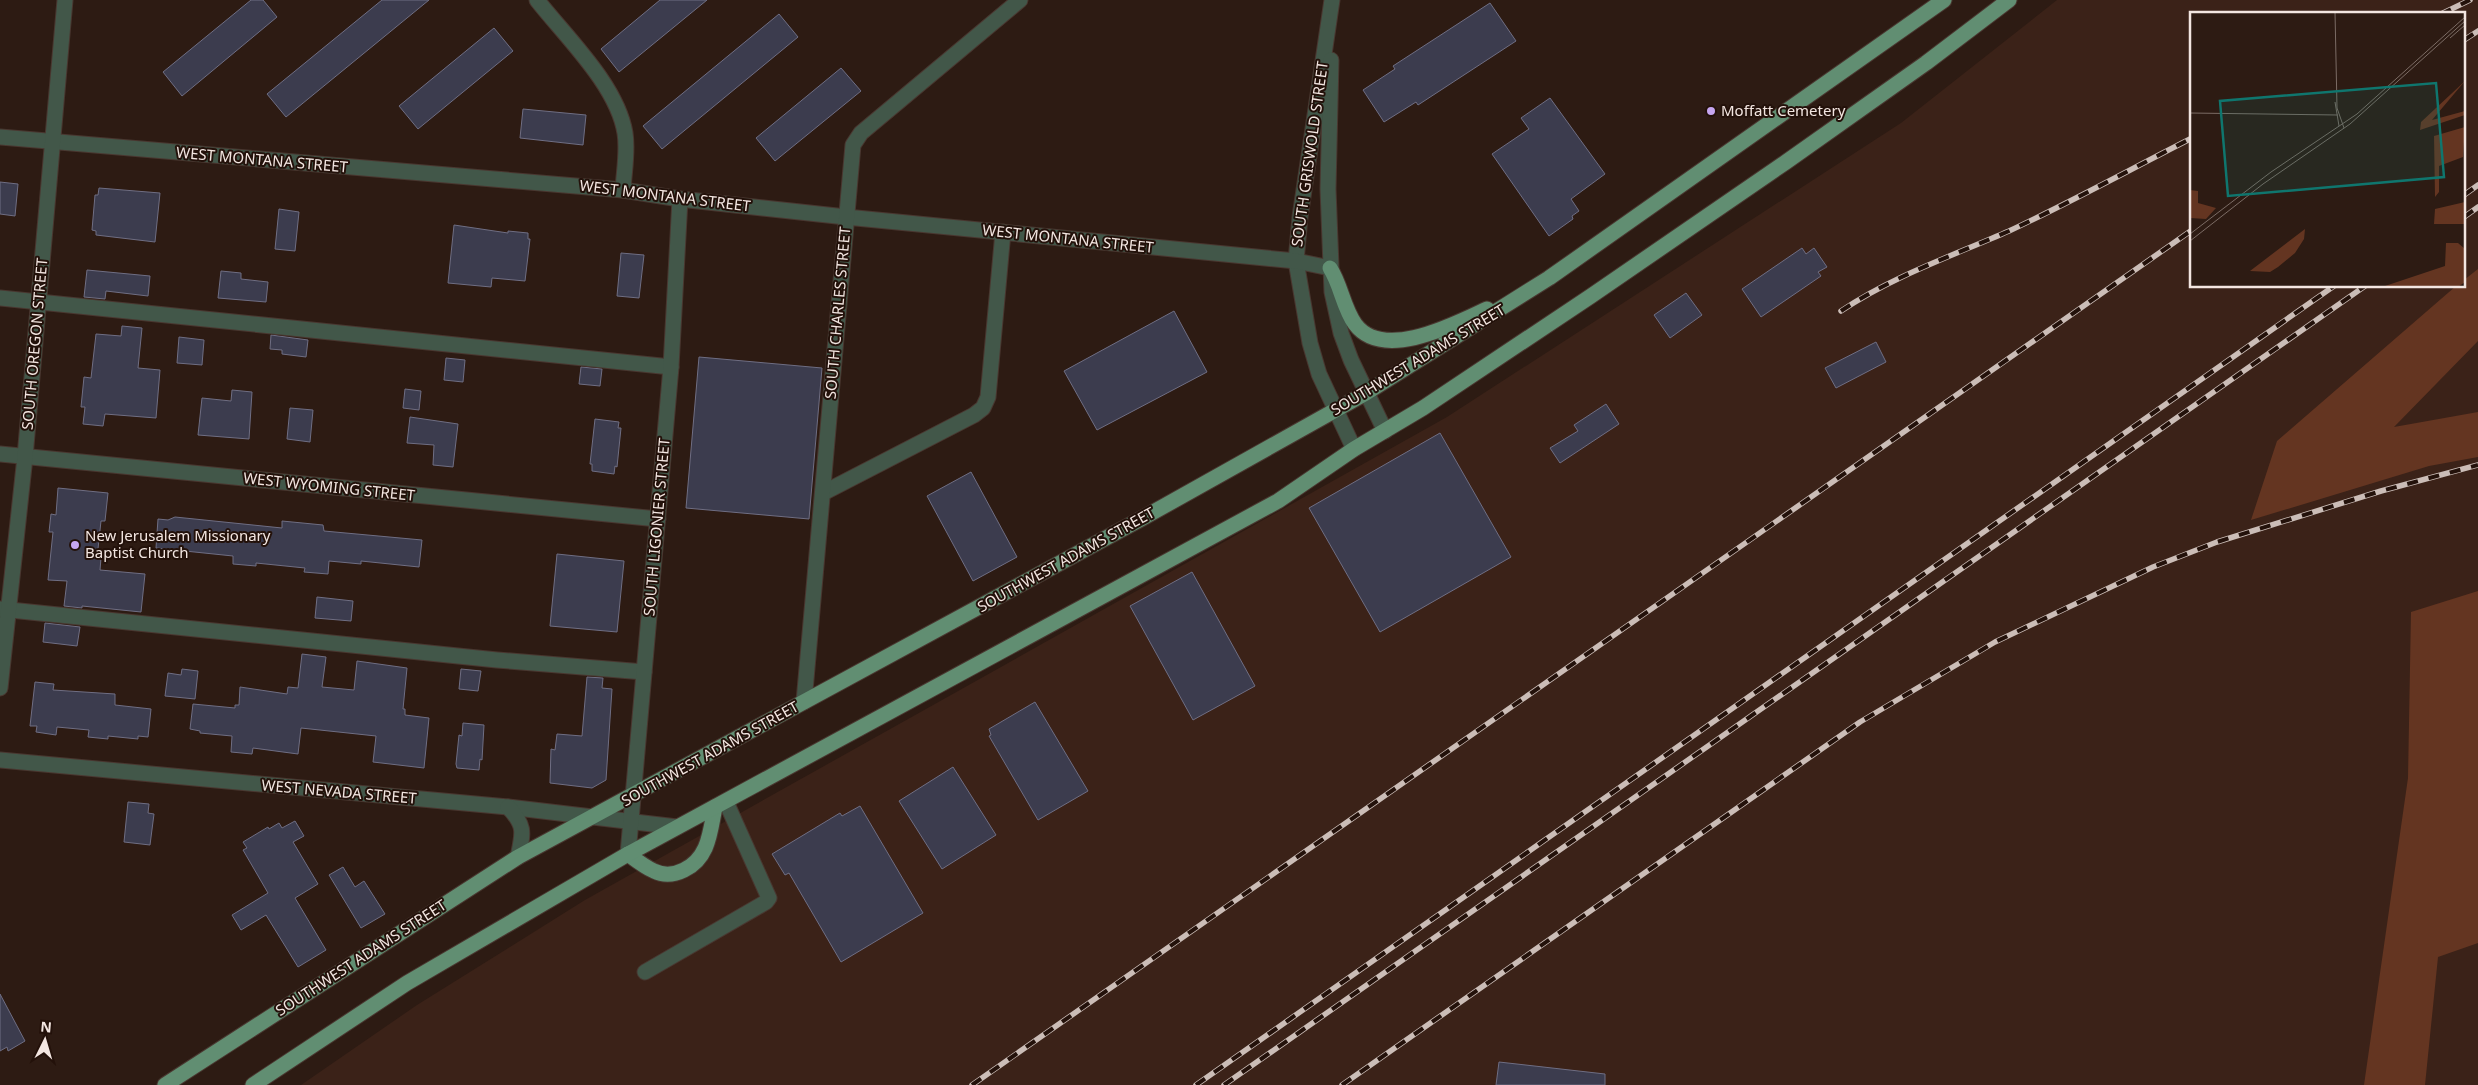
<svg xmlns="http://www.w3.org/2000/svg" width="2478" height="1085" font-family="'Noto Sans',sans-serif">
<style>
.built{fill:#3b2218;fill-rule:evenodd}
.green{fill:#643521}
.building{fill:#3c3c4e;stroke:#6f6e83}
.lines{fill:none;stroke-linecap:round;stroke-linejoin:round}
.minor-casing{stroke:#493730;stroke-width:17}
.major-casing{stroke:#493730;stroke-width:17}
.minor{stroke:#425749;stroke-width:15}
.major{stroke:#618e72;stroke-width:15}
.rail-casing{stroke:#cbbdb7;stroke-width:5.5}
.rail{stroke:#23110a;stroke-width:4;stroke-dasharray:11;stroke-linecap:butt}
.poi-dot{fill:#c6a6f0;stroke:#23110a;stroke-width:2}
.labels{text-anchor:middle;stroke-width:4;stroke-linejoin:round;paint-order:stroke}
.poi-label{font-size:15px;fill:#f3e6e1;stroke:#23110a;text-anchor:start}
.street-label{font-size:15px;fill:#f3e6e1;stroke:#23110a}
.inset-road{fill:none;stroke:#7c6c65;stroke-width:1}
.view{fill:#0f766e;fill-opacity:0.15;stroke:#0f766e;stroke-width:2.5}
.inset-edge{fill:none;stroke:#f3e6e1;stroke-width:2.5}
</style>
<rect width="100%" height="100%" fill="#2d1b13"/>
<path class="built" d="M2057 0H2478V1085H301L417 1005 585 900 1447 417 1901 123ZM2192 14H2464V286H2192Z"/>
<g class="green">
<polygon points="2478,269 2478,341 2394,427 2478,412 2478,457 2429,466 2251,520 2277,441 2456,286 2464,286 2464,280"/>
<polygon points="2478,591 2478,943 2438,957 2425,1085 2364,1085 2408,778 2411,612"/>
</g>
<g class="building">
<polygon points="251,0 263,0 277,17 182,96 163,72"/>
<polygon points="382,0 429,0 286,117 267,94"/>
<polygon points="660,0 707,0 619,72 601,49"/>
<polygon points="1490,3 1516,41 1418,105 1416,102 1384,122 1363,90 1395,69 1393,66"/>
<polygon points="779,14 798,37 662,149 643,126"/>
<polygon points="494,28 513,51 418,129 399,106"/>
<polygon points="841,68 861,91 775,161 756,138"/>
<polygon points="1550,98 1605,174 1571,199 1579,211 1572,216 1573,219 1549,236 1492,154 1529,129 1521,118"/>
<polygon points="523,109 586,115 583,145 520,138"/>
<polygon points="0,182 18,184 15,216 0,214"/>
<polygon points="99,188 160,193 155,242 96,235 96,231 92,230 95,195 98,195"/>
<polygon points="279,209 299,212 295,251 275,249"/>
<polygon points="454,225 508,233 508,231 528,233 528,239 530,239 525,281 492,278 491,287 448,283"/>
<polygon points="1802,248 1806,254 1814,248 1827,267 1818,272 1821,276 1761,317 1742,289"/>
<polygon points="621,253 644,255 639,298 617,296"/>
<polygon points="87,270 150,276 148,296 106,291 105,299 84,297"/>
<polygon points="221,271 241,273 241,279 268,282 266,302 218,298"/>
<polygon points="1686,293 1702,315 1670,338 1654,315"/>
<polygon points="1174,311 1207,372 1097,430 1064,371"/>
<polygon points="122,326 142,328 138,368 160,370 156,418 105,414 103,426 83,424 85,407 81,407 84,377 91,378 96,334 121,336"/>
<polygon points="271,335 308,340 306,357 282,354 282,350 270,349"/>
<polygon points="179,337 204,340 202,365 177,363"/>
<polygon points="1876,342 1886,362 1836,388 1825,368"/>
<polygon points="699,357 822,368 809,519 686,508"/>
<polygon points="446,358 465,360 463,382 444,380"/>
<polygon points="581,367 602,369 600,386 579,384"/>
<polygon points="405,389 421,391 419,410 403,408"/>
<polygon points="232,390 252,392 249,439 198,435 202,398 231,401"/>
<polygon points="1606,404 1619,424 1560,463 1550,448 1578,431 1574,425"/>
<polygon points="290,408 313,410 310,442 287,439"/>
<polygon points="410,417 458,424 453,467 433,465 434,445 407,443"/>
<polygon points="595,419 619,422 618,428 621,428 617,467 615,466 614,474 592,471 592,464 590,464"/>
<polygon points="1440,433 1511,557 1380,632 1309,508"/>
<polygon points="971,472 1017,557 973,581 927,496"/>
<polygon points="58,488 108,493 105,521 101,521 97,558 101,558 100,570 145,574 141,612 82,606 82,608 64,606 67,581 48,580 53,532 49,532 51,514 56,515"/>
<polygon points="175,517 282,528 282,521 323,525 324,531 422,540 419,567 361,561 361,564 329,561 328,574 304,572 305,568 256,563 256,566 233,564 233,556 156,548 158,519 168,520"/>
<polygon points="557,554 624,561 617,632 550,626"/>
<polygon points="1192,572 1255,686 1193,720 1130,606"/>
<polygon points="317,597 353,601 351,621 315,618"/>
<polygon points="45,623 80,627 77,646 43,642"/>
<polygon points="302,654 326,657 322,687 354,690 357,661 407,668 403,709 405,709 405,715 429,718 424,768 373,762 376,736 301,728 298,754 253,748 252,754 231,752 232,736 200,733 200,731 190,729 193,704 235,708 235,705 239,705 240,687 287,694 288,687 298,688"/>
<polygon points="182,669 198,671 195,699 165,696 168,673 181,675"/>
<polygon points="461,669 481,671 478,691 459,689"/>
<polygon points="587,677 603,678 602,688 612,689 606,780 592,788 550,783 551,749 555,750 557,734 582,736"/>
<polygon points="35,682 54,684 53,690 115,694 115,705 151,709 148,737 138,736 138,739 108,736 108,739 88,737 89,730 57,727 56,735 36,732 37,726 30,726"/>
<polygon points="1035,702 1088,791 1038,820 989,736 991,735 989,729"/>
<polygon points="463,723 484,725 482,760 480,759 479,770 457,768 456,764 459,735 462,736"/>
<polygon points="953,767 996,835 942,869 899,801"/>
<polygon points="128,802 149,804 148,813 154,814 150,845 124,842"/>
<polygon points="860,806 923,913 841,962 789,873 785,875 772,854 840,813 842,816"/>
<polygon points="295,821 304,836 293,842 318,884 295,898 326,950 298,967 266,915 241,930 232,915 268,893 243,850 247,848 243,842 268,827 269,829 279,823 282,828"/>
<polygon points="343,867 355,887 364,881 385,914 361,928 329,875"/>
<polygon points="0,994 25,1041 8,1051 7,1047 0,1051"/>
<polygon points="1499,1062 1605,1074 1605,1085 1496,1085"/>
</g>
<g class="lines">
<defs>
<g id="minor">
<path d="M537 0C566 37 617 85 625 133 628 151 624 171 623 190"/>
<polyline points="1332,0 1300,217 1296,261 1310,343 1319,374 1354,449"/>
<polyline points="1331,60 1328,189 1332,292 1341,333 1351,360 1385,431"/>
<polyline points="0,137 623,190 680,199 846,217 1296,261 1330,268"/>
<polyline points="0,298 671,367"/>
<polyline points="0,454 658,519"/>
<polyline points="823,493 974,415 983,408 988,397 1003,232"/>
<polyline points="0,609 497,660 644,672"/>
<polyline points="0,688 25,457 65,0"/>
<polyline points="804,702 853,145 861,133 1020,0"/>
<polyline points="0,760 508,807 677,827"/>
<path d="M508 807C526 826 523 833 518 857"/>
<polyline points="628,854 671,367 680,199"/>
<polyline points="645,972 766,902 769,898 726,802"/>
</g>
<g id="major">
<path d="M1330 268C1341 285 1343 307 1355 324 1383 362 1455 324 1487 309"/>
<path d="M628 854C636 860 645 867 654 871 664 876 674 875 684 870 709 858 710 832 715 807"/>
<polyline points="165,1085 518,857 1141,519 1366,393 1549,278 1944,0"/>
<polyline points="253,1085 407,983 628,854 1278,501 1354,449 1423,408 1591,296 1786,162 1926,63 2009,0"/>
</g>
</defs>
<use href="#minor" class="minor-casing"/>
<use href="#major" class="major-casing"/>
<use href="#minor" class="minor"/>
<use href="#major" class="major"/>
<defs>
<g id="rail">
<polyline points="2441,14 2470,0"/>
<polyline points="2464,40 2478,31"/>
<polyline points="2464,195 2478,185"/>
<polyline points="2464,217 2478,207"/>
<path d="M1841 311C1893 276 1952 256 2009 231 2071 202 2131 169 2192 138"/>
<polyline points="972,1085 2192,230"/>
<polyline points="1196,1085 2334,286"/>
<polyline points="1224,1085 2365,286"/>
<polyline points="1342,1085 1860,722 1995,642 2153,567 2217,542 2381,491 2478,465"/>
</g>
</defs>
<use href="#rail" class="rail-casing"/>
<use href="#rail" class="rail"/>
</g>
<g class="poi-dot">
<circle cx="1711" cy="111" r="5"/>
<circle cx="75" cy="545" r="5"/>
</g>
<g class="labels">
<g class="poi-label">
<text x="1721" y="116">Moffatt Cemetery</text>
<text x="85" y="541">New Jerusalem Missionary<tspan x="85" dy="17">Baptist Church</tspan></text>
</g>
<g class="street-label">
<text transform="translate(1310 154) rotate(-82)" y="5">SOUTH GRISWOLD STREET</text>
<text transform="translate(262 160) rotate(5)" y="5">WEST MONTANA STREET</text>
<text transform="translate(665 196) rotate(7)" y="5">WEST MONTANA STREET</text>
<text transform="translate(1068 239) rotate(6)" y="5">WEST MONTANA STREET</text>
<text transform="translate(838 313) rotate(-85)" y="5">SOUTH CHARLES STREET</text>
<text transform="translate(35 344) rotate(-85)" y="5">SOUTH OREGON STREET</text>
<text transform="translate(1418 360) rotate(-31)" y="5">SOUTHWEST ADAMS STREET</text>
<text transform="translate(329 487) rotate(6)" y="5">WEST WYOMING STREET</text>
<text transform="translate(657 527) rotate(-85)" y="5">SOUTH LIGONIER STREET</text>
<text transform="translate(1066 560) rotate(-29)" y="5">SOUTHWEST ADAMS STREET</text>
<text transform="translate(710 754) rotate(-29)" y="5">SOUTHWEST ADAMS STREET</text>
<text transform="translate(339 792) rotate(5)" y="5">WEST NEVADA STREET</text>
<text transform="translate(361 958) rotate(-33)" y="5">SOUTHWEST ADAMS STREET</text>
</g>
</g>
<g transform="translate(2190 12)">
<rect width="275" height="275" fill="#2d1b13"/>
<path d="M275 69 242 108 275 99V103L230 118 231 110ZM275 115 273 145 249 154V180L245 185 244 124ZM0 178 8 179V191L26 196 16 207 0 206ZM275 190V212H244L245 197ZM115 217 114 227 105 241 88 255 80 260 60 259ZM256 231H268L275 237V270L268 275H192L255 254Z" fill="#643521"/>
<path class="inset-road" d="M145 0 147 96 154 116M260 26 275 13M145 90 149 114M0 101 148 103M0 222 81 160 167 102 275 5M0 229 73 172 160 112 275 9"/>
<path class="view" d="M246 71 254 165 38 184 30 89Z"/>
<rect width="275" height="275" class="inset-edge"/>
</g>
<g transform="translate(45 1040) rotate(5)" stroke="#23110a" stroke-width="4" paint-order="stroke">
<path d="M0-4L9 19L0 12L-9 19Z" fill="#f3e6e1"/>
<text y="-8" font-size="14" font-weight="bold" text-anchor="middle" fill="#f3e6e1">N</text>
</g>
</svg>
